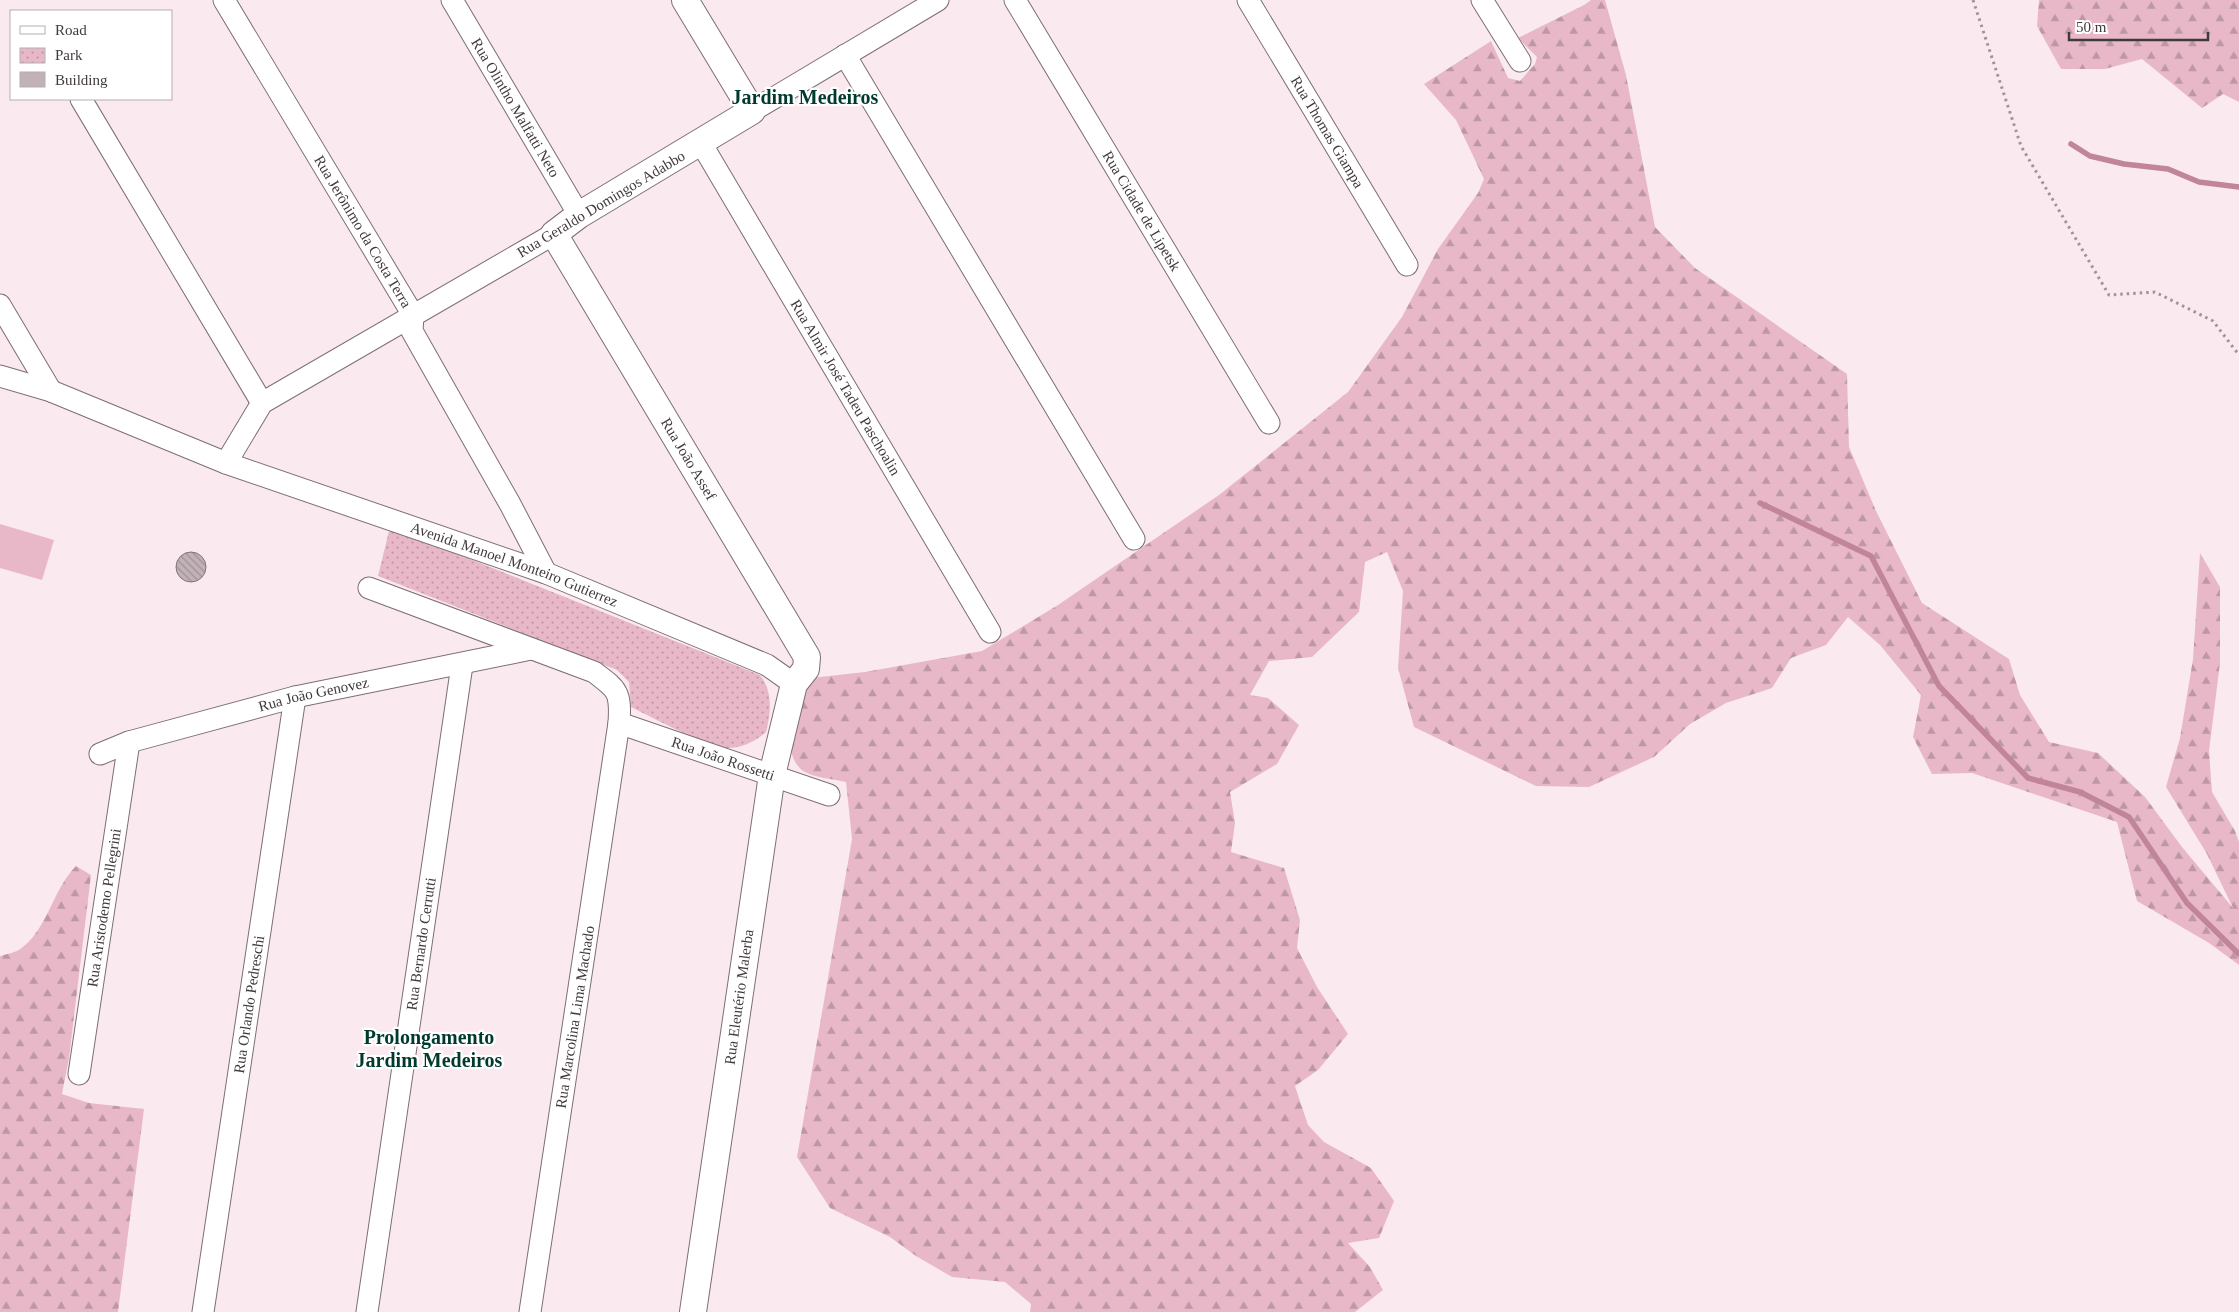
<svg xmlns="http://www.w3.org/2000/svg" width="2239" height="1312" font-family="Georgia,serif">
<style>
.forest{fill:url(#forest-firs)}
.park{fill:url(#park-dots)}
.garden{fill:#e8b8c9}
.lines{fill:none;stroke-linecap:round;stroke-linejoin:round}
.stream{stroke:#c0849b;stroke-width:5.5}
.building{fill:url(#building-back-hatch);stroke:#817378}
.minor-casing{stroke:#7d6e73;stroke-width:23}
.tertiary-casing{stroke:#7d6e73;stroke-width:28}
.path{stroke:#9f9497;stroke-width:3;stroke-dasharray:2.5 4;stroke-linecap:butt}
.minor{stroke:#fff;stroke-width:21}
.tertiary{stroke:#fff;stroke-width:26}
.labels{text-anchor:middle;stroke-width:4.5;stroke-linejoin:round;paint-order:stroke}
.street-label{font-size:15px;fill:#413a3c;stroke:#fff}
.district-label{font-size:20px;font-weight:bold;fill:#003a2e;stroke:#fff}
</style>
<defs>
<pattern id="forest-firs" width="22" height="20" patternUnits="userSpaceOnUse" patternTransform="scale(1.25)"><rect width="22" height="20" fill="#e8b8c9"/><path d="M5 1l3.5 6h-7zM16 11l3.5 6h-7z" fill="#be97a4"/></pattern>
<pattern id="park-dots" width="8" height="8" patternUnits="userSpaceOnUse" patternTransform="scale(1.25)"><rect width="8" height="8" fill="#e8b8c9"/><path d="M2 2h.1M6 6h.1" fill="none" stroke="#be97a4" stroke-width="1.8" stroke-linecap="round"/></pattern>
<pattern id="building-back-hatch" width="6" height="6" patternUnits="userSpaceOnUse" patternTransform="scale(1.25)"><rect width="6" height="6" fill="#c2b2b8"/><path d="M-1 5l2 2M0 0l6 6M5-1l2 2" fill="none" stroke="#9f9297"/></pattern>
</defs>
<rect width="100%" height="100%" fill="#faeaef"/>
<g class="forest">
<path d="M1591 0H1605L1626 75 1655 227 1695 268 1847 374 1849 447 1876 511 1922 603 2009 659 2020 695 2049 742 2098 753 2145 797 2182 847 2233 908 2207 854 2166 787 2180 738 2193 659 2200 553 2220 587V663L2209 751 2212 792 2235 831 2239 842V965L2209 943 2137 901 2117 822 1972 773 1932 774 1913 737 1921 695 1880 645 1848 617 1826 645 1791 658 1772 688 1726 703 1690 724 1654 757 1589 787 1536 786 1414 727 1398 668 1403 591 1387 552 1365 562 1359 612 1312 657 1269 661 1250 695 1268 698 1299 725 1277 764 1230 792 1235 823 1231 852 1284 868 1300 920 1297 948 1317 987 1348 1034 1318 1070 1295 1086 1308 1125 1324 1142 1371 1168 1394 1201 1379 1238 1348 1243 1370 1267 1383 1290 1355 1312H1030L1031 1304 1005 1282 952 1277 916 1256 890 1237 830 1208 797 1157 852 839 846 782C833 779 816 778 805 772 787 763 787 728 793 712 797 700 805 689 811 678L865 672 982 651 1058 605 1219 495 1348 392 1402 317 1438 249 1478 193 1484 179 1456 120 1424 84 1491 41 1508 78 1520 81 1535 64 1537 57 1518 38 1584 5Z"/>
<polygon points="2039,0 2239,0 2239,102 2223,94 2202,108 2142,59 2105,69 2061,69 2037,26"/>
<path d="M76 866 91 875 69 1058 62 1094 89 1103 144 1109 118 1312H0V956C6 954 13 953 19 950 48 930 52 890 76 866Z"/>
</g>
<path class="park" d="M390 527 760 675C773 691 771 713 766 732 756 741 742 748 728 748 708 748 652 717 631 707L629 682 617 670 378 576Z"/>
<polygon class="garden" points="0,524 54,540 42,580 0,568"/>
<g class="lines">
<g class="stream">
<polyline points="2071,144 2090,156 2124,164 2168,169 2199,182 2239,187"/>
<polyline points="1760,503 1871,556 1939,686 2028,778 2080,792 2129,817 2187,903 2239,954"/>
</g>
</g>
<circle class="building" cx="191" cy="567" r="15"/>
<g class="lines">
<defs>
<g id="minor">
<path id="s1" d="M224 0 413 315 412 331 510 504 546 573"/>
<path id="s2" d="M452 0 579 215"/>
<path id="s3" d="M1015 0 1269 423"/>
<path id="s4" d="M1248 0 1407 265"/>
<polyline points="1482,0 1520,61"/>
<polyline points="845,55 1134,539"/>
<polyline points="81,99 262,403"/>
<polyline points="752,111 938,0"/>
<path id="s5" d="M701 143 990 632"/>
<polyline points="0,305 51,391"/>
<path id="s6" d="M0 376 51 391 226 463 546 573 767 665 794 684"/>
<polyline points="226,463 262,403 554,234"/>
<path d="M369 588 594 672C618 690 621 692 619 723L530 1312"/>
<path id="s7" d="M619 723 829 795"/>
<path id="s8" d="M100 754 129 742 295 697 531 649"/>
<path id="s9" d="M79 1074 129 742"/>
<path id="s10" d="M203 1312 295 697"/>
<path id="s11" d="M367 1312 462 665"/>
</g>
<g id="tertiary">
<path id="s12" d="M685 0 752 111 579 215 554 234 807 657 806 669 794 684 772 775 693 1312"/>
</g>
</defs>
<use href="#minor" class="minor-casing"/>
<use href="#tertiary" class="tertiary-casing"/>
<polyline class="path" points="1973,0 2021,146 2109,295 2155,292 2213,321 2239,355"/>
<use href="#minor" class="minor"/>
<use href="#tertiary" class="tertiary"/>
</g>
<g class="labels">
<g class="street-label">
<text dy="5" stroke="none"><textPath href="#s2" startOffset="125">Rua Olintho Malfatti Neto</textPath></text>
<text dy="5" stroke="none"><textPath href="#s4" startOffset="154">Rua Thomas Giampa</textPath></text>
<text transform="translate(601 204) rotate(-31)" y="5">Rua Geraldo Domingos Adabbo</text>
<text dy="5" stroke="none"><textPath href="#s3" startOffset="246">Rua Cidade de Lipetsk</textPath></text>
<text dy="5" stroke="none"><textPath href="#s1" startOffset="270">Rua Jerônimo da Costa Terra</textPath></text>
<text dy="5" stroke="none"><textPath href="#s5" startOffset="284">Rua Almir José Tadeu Paschoalin</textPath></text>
<text dy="5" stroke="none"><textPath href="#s12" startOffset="625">Rua João Assef</textPath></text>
<text dy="5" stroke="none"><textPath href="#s6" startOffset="548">Avenida Manoel Monteiro Gutierrez</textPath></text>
<text dy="5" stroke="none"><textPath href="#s8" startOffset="222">Rua João Genovez</textPath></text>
<text dy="5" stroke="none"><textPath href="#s7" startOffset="110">Rua João Rossetti</textPath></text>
<text dy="5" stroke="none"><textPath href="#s9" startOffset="168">Rua Aristodemo Pellegrini</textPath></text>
<text dy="5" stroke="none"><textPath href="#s11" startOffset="372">Rua Bernardo Cerrutti</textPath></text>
<text transform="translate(739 997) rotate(-82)" y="5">Rua Eleutério Malerba</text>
<text dy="5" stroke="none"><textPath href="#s10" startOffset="311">Rua Orlando Pedreschi</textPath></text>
<text transform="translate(575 1017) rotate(-81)" y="5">Rua Marcolina Lima Machado</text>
</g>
<g class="district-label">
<text x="805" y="104">Jardim Medeiros</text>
<text x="429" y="1044">Prolongamento<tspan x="429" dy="23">Jardim Medeiros</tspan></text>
</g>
</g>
<rect x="10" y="10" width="162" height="90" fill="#ffffff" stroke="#b3b0b1"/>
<rect x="20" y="26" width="25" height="8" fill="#ffffff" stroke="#b3b0b1"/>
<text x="55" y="35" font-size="15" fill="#413a3c">Road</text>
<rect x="20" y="48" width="25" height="15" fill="url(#park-dots)" stroke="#b3b0b1"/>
<text x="55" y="60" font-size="15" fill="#413a3c">Park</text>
<rect x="20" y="72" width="25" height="15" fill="#c2b2b8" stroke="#b3b0b1"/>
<text x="55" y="85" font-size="15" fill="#413a3c">Building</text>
<path d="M2069 32v8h139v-8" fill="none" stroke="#413a3c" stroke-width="2.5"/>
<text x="2076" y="32" font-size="15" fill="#413a3c" stroke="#ffffff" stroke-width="4" paint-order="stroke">50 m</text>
</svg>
